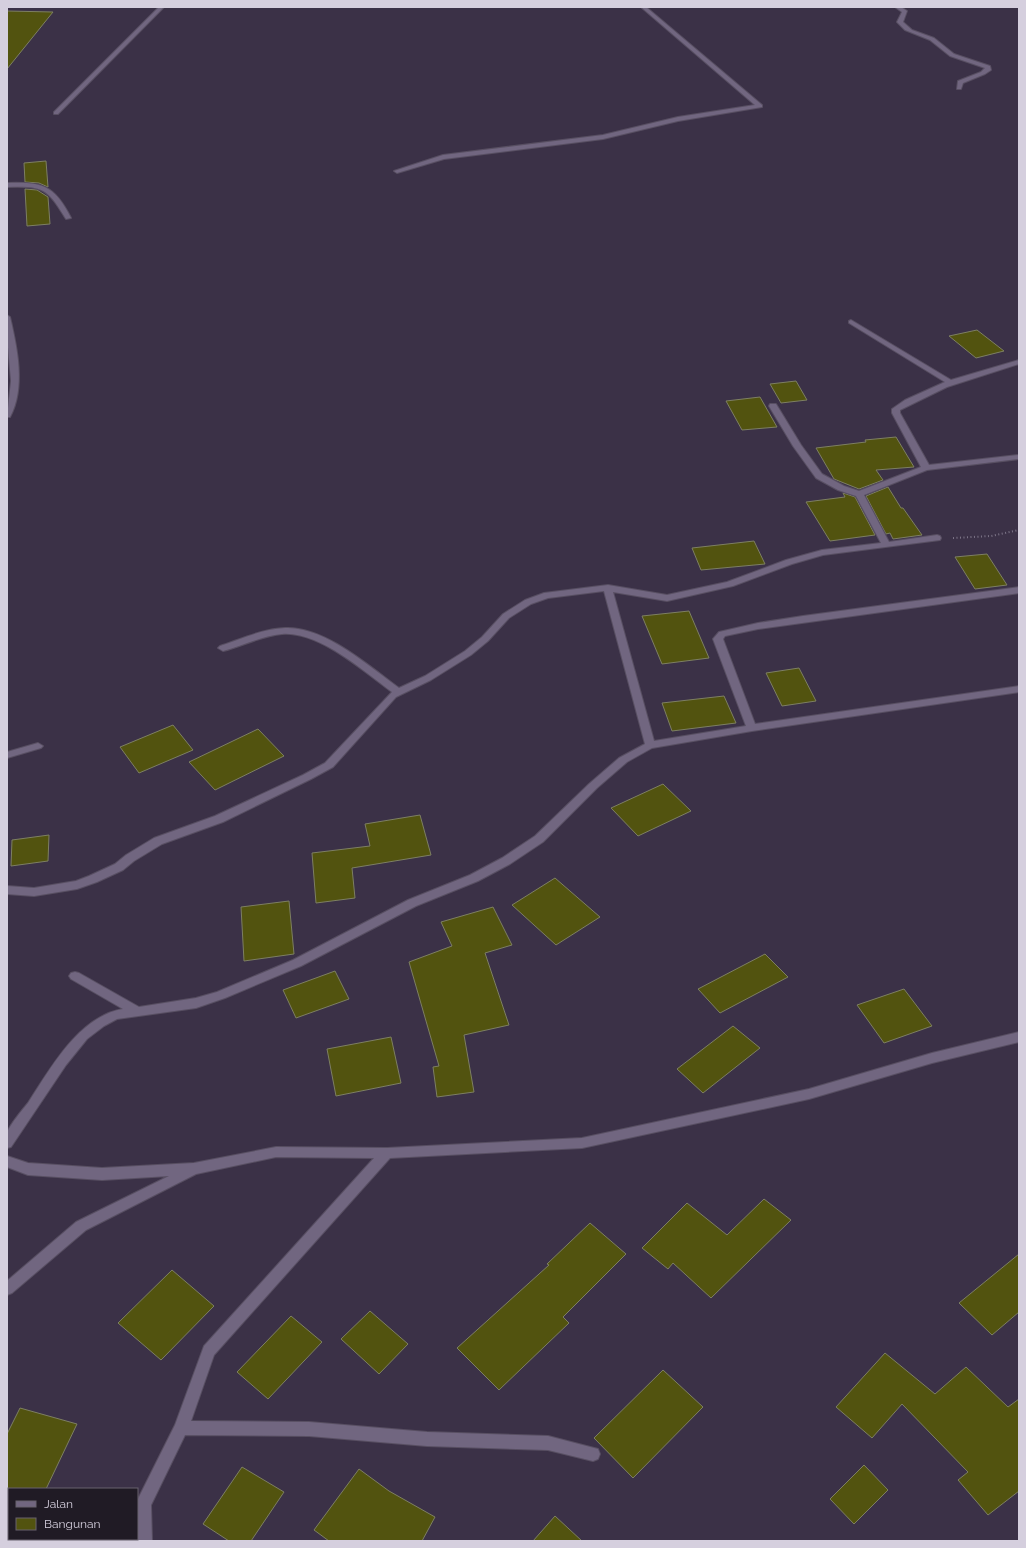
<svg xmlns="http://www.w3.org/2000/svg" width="1026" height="1548" font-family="Raleway,sans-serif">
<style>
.building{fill:#52530f;stroke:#7d7f63}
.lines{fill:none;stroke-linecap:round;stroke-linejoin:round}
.minor-casing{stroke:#584f62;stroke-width:2}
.path{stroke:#7c7487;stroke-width:2;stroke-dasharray:1 2.5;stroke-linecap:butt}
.minor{fill:#716680;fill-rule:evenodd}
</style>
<rect width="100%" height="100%" fill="#3b3147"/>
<g class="building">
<polygon points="7,11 53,12 7,69"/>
<polygon points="46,161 48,187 39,183 25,182 24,163"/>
<polygon points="25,189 37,190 48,197 50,224 27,226"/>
<polygon points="977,330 1004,351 976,358 949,336"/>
<polygon points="796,381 807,400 781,403 770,384"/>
<polygon points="760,397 777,427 742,430 726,401"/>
<polygon points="896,437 914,467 876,470 883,480 859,489 834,479 816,448 866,442 865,440"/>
<polygon points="888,487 901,508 903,508 922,535 893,539 890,533 886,534 866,496"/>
<polygon points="843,493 855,497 875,535 830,541 806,502 845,497"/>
<polygon points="754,541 765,564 701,570 692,548"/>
<polygon points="987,554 1007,585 975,589 955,557"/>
<polygon points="689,611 709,658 662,664 642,616"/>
<polygon points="799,668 816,701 782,706 766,673"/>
<polygon points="724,696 736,723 672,731 662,703"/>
<polygon points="173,725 193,750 139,773 120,747"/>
<polygon points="258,729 284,756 215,790 189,762"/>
<polygon points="663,784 691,811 638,836 611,808"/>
<polygon points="420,815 431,855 352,868 355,898 316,903 312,853 370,846 365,824"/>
<polygon points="49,835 48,861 11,866 12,840"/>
<polygon points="555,878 600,917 556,945 512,905"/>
<polygon points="289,901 294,954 244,961 241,907"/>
<polygon points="493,907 512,945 485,953 509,1025 464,1035 474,1092 437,1097 433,1067 439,1066 409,962 452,946 441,922"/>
<polygon points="765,954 788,977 720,1013 698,989"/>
<polygon points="335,971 349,999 296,1018 283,990"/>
<polygon points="904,989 932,1026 884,1043 857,1005"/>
<polygon points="733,1026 760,1048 703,1093 677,1069"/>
<polygon points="391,1037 401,1083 336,1096 327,1049"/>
<polygon points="764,1199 791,1220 711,1298 673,1263 668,1269 642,1248 687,1203 727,1235"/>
<polygon points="590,1223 626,1254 563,1317 569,1323 499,1390 457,1348 549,1265 547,1264"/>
<polygon points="1019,1254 1019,1312 992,1335 959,1303"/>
<polygon points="172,1270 214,1306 161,1360 118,1323"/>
<polygon points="370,1311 408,1344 379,1374 341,1339"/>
<polygon points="291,1316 322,1342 268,1399 237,1372"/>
<polygon points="885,1353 935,1394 966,1367 1008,1407 1019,1399 1019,1491 988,1515 958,1480 968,1472 902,1404 872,1438 836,1407"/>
<polygon points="663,1370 703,1407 633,1478 594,1438"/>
<polygon points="20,1408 77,1424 46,1489 7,1489 7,1434"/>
<polygon points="864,1465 888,1490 854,1524 830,1499"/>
<polygon points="242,1467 284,1492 251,1541 229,1541 203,1524"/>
<polygon points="359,1469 389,1491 435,1517 422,1541 329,1541 314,1530"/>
<polygon points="555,1516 582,1541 533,1541"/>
</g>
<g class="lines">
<defs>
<g id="minor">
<polygon points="159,7 164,7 58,114 54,114 54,112"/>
<polygon points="641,7 646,7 762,105 762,107 678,121 603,139 444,159 397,173 394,171 443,155 603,135 678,117 755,105"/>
<polygon points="895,7 901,7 907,11 903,22 912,30 934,38 954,54 990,66 991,70 985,74 963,83 961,89 957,89 958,81 981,72 985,68 950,56 930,40 905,30 897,22 902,12"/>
<path d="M7 183C43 182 54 185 71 218L66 219C47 188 44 186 7 187Z"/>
<path d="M7 315 10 317C17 347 26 388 10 417H7L11 381 7 336Z"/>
<path d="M851 320 951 380 1019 360V364L947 387 900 410V413L929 465 1019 455V459L927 470 864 495 889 542 937 535 940 536 941 538 940 540 823 555 792 564 733 586 667 601 613 592 654 741 746 726 713 639 719 632 758 623 803 616 1019 587V593L758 629 725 636 723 639 755 724 1019 686V692L752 731 652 748 627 762 597 788 543 842 510 864 478 881 416 906 301 966 225 998 196 1008 117 1019 104 1026 87 1039 66 1065 11 1147 7 1148C7 1144 6 1137 7 1133 9 1126 23 1109 28 1103 50 1069 79 1016 123 1009L71 979 69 976 71 973 75 972 79 973 139 1007 196 998 217 992 293 960 408 900 470 875 502 858 535 836 589 784 619 758 645 744 604 591 548 598 531 604 509 618 488 641 471 655 431 680 396 697 333 767 311 779 223 822 162 844 134 861 123 870 97 882 77 889 34 896 7 894V886L34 888 76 881 89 876 115 864 126 855 154 838 215 816 303 775 325 763 392 692C363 671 319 631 282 634 261 636 243 646 223 651L218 648 220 646C241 639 262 629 285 628 324 626 369 666 399 688L425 676 465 651 482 637 503 614 525 600 544 593 608 585 667 595 727 582 786 560 822 550 881 543 856 496 838 490 816 478 793 446 769 406 770 404H776L801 445 822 474 844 486 859 491 921 467 892 413V409L905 400 945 382 849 323V321Z"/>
<polygon points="38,743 43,746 41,748 7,758 7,752"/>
<polygon points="1019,1032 1019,1042 932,1063 809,1099 582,1148 390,1158 214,1355 191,1421 309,1422 427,1432 548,1436 598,1449 600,1454 598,1459 593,1461 548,1450 427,1446 309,1436 185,1435 151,1505 152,1541 136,1541 137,1501 175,1425 204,1346 374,1158 276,1157 196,1174 86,1230 12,1293 7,1295 7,1281 76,1222 169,1176 102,1180 28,1175 7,1167 7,1156 28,1163 102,1168 194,1163 276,1147 387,1148 582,1138 809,1089 932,1053"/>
<polygon points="102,1539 119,1539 118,1541 101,1541"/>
</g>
</defs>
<use href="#minor" class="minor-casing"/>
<polyline class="path" points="953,538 991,536 1019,530"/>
<use href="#minor" class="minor"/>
</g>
<rect width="1026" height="1548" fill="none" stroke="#d5cfde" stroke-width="16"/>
<rect x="8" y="1488" width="130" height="52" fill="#201b25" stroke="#68636f"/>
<rect x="16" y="1501" width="20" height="6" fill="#716680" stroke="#68636f"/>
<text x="44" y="1508" font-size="12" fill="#d5cfde">Jalan</text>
<rect x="16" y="1518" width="20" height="12" fill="#52530f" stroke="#68636f"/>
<text x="44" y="1528" font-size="12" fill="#d5cfde">Bangunan</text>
</svg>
